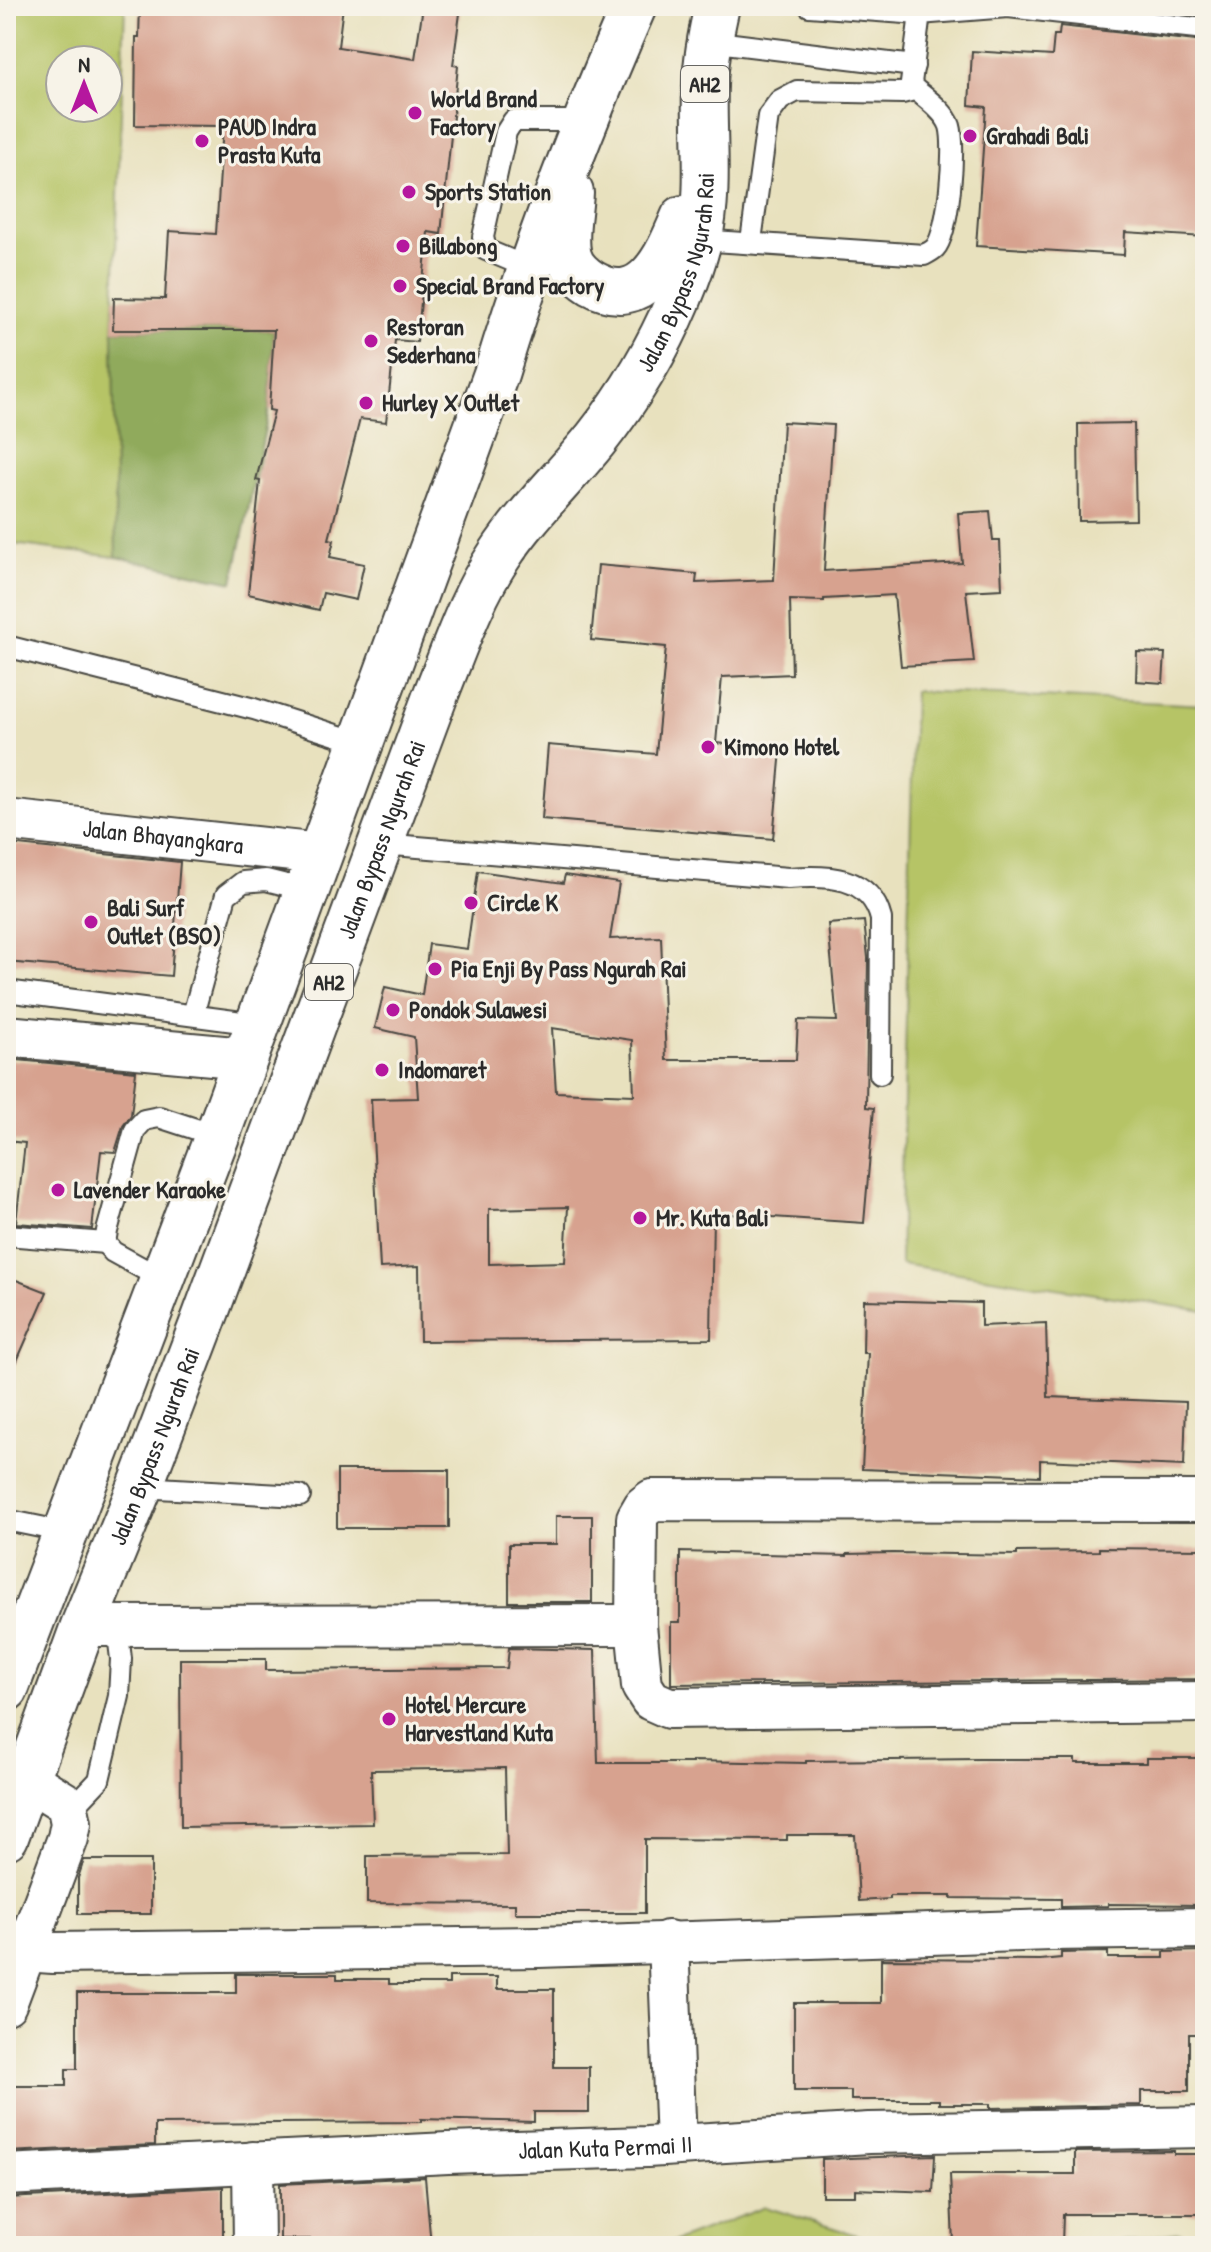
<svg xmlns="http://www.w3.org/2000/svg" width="1211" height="2252" font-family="'Patrick Hand',sans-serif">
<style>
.green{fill:#b6c466;stroke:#707848;stroke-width:2;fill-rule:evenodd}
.forest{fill:#90aa5b;stroke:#5e6a43;stroke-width:2}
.building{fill:#d7a28f;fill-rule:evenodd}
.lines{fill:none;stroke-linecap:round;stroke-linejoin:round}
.lane-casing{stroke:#474641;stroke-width:24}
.street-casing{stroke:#474641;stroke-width:44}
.highway-casing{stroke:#474641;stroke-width:48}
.lane{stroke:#fff;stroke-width:20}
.street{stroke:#fff;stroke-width:40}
.highway{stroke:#fff;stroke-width:44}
.poi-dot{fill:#b5179e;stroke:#f7f3e8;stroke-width:3}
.labels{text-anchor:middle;stroke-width:6;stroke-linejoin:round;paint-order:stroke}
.shield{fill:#f7f3e8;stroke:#686764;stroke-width:2}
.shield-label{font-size:22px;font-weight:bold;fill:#2b2b2b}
.poi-label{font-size:24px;font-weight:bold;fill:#2b2b2b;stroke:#f7f3e8;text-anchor:start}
.street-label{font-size:24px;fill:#2b2b2b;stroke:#f7f3e8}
</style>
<rect width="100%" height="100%" fill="#f7f3e8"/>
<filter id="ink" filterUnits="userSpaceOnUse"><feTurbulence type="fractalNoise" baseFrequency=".0125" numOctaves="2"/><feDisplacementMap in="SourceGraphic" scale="16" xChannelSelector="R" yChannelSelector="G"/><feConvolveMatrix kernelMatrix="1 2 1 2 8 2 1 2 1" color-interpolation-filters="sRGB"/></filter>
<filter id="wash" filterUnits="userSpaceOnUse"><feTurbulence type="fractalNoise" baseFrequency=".006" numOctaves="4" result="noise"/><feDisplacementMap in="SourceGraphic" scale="32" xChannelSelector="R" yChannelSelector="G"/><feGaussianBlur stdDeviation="1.8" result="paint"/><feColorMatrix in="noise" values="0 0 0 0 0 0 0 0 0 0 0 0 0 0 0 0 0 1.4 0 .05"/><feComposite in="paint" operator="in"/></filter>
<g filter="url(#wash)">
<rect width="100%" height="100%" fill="#e8e1be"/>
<g class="green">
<path d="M6 6H125L113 330 116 557 6 543ZM60 60H108V108H60Z"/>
<polygon points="914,691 1205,705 1205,1311 900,1264"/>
<polygon points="765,2207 892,2246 662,2246"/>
<polygon points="1179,2232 1203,2246 1097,2246"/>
</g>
<polygon class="forest" points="113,330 274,330 269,410 233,582 116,557"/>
<g id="blocks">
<g class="building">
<polygon points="140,6 343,6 338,47 415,59 423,6 461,6 453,65 458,66 441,234 428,232 417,342 395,340 386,422 360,419 329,539 334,540 330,557 364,564 356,600 323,593 319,610 248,594 260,481 256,480 274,411 269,410 274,330 113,330 114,298 165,299 169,231 216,234 223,126 135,125 136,37 139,37"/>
<polygon points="1116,6 1205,6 1205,16"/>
<polygon points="1060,26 1205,42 1205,237 1125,232 1124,255 976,246 986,107 969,105 972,51 1052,56 1054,35 1059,35"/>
<polygon points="783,422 833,425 824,571 962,563 958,513 990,511 993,541 1000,541 1002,589 966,591 974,662 901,666 894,595 824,599 824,601 790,600 792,674 722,677 716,743 781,749 773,839 542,819 548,745 656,754 666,647 591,640 598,565 697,574 696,583 774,580"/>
<polygon points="1134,423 1136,520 1079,521 1078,424"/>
<polygon points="1137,652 1165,653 1163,683 1136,681"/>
<polygon points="9,844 180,862 171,976 6,962 6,882"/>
<path d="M478 871 563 883 565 875 619 883 610 939 661 937 666 1060H796L798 1020 837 1021 828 924 864 921 868 958 866 1107 874 1108 864 1223 713 1213 711 1339 420 1341 419 1266 380 1268 371 1099 418 1098 414 1037 375 1028 385 987 422 995 429 944 467 949ZM552 1028 632 1040 634 1095 556 1092ZM568 1207 565 1262 489 1264V1209Z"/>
<polygon points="6,1059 136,1071 131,1115 123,1126 115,1152 101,1151 92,1229 16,1223 25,1143 6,1141"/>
<polygon points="6,1276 47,1292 6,1386"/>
<polygon points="864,1300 981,1303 981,1326 1046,1323 1048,1397 1186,1402 1184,1466 1040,1460 1040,1476 862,1469 868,1353 863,1353"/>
<rect x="337" y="1470" width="112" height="58"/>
<polygon points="556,1516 592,1516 592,1602 509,1602 509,1544 556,1544"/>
<polygon points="1099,1548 1205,1549 1205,1679 671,1684 671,1622 680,1622 680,1552 847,1556 847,1554 893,1553 1017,1555 1017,1552 1099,1551"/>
<polygon points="509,1648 595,1650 598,1763 692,1763 692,1761 806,1763 806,1761 979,1759 1075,1759 1075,1763 1146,1763 1146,1758 1205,1758 1205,1905 1108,1904 1108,1906 1061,1907 1061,1899 951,1898 951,1896 890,1896 890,1899 859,1901 855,1835 787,1835 787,1840 645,1839 645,1913 515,1913 515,1904 367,1903 367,1856 507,1855 505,1768 371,1770 373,1824 181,1827 180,1659 266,1659 266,1670 507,1668"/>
<polygon points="84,1860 151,1860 151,1914 78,1914 78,1878"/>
<polygon points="1205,1951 1205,2034 1189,2034 1189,2091 1141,2091 1141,2105 990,2108 990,2104 939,2104 939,2100 851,2100 851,2091 794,2091 794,2003 881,2003 881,1959 1040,1960 1061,1958 1061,1953 1108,1952 1108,1958 1164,1958 1164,1952"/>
<polygon points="236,1974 337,1974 337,1979 389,1979 389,1984 449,1984 449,1977 497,1977 497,1989 554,1989 554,2067 589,2067 589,2112 534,2112 534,2122 421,2119 421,2122 155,2124 155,2145 7,2152 6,2086 66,2086 66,2069 77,2069 77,1993 236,1993"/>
<polygon points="1174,2151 1174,2154 1205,2154 1205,2214 1063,2214 1062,2245 1017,2244 1017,2239 953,2243 950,2174 1075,2174 1075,2152"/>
<polygon points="935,2155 933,2192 855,2189 855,2196 822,2196 822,2159"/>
<polygon points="425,2177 431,2246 367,2246 367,2239 280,2239 280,2184"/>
<polygon points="223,2187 223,2246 7,2246 7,2198"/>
</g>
</g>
</g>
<g filter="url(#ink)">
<use href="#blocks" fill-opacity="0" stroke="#474641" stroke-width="2"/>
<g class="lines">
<defs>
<g id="lane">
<polyline points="809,6 919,14 1008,7 1205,29"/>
<polyline points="709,41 914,66"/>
<path d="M699 240 924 255C928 253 932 251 935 248 949 233 956 146 950 126 945 111 923 96 911 86"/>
<polyline points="751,241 768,116 780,100 797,91 902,93 910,91 921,6"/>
<polyline points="529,268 486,250 483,237 506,132 513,121 583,121"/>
<polyline points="6,646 254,709 361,743"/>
<path d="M382 844 788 878C827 875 870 875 881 919L880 1074"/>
<polyline points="6,991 257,1024"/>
<polyline points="193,1015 226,895 243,882 266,880 306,890"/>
<polyline points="6,1235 105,1243"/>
<polyline points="162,1279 113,1252 105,1243 107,1231 135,1130 144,1120 159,1117 217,1136"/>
<polyline points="140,1487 300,1496"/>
<polyline points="6,1520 65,1532"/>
<polyline points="67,1804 82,1798 99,1780 119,1696 121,1659 117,1626"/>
</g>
<g id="street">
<path id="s1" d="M6 820 320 854"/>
<polyline points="6,1036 245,1058"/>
<polyline points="1205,1501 652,1500 644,1506 637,1518 636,1625 642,1686 651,1700 669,1708 1205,1702"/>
<polyline points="83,1626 636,1625"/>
<polyline points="668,1941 676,2144"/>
<polyline points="25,1951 53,1953 539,1947 1051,1930 1205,1928"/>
<polyline points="6,2004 68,1838 71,1823 67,1804 27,1779"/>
<polyline points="253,2162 254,2246"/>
<path id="s2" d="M6 2175 448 2153 647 2147 869 2133 1205 2127"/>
</g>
<g id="highway">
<path d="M571 193C570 212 564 237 569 256 572 268 581 276 592 283 644 312 667 256 683 218"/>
<path d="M6 1689 217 1136 496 374C534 248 581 127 634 6"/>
<path id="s3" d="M6 1837 83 1626 140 1487 202 1324 436 694C455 647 471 598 499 556 527 513 564 479 596 439 630 396 658 349 679 299 687 280 694 261 699 241 711 191 703 135 705 84 706 57 711 32 717 6"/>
</g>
</defs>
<use href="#lane" class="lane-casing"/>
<use href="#street" class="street-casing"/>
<use href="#highway" class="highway-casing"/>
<use href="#lane" class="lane"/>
<use href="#street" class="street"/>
<use href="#highway" class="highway"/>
</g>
</g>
<g class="poi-dot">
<circle cx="415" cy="113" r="8"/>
<circle cx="970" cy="136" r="8"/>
<circle cx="202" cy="141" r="8"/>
<circle cx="409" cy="192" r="8"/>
<circle cx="403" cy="246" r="8"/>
<circle cx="400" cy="286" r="8"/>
<circle cx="371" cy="341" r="8"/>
<circle cx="366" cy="403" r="8"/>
<circle cx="708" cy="747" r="8"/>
<circle cx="471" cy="903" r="8"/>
<circle cx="91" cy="922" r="8"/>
<circle cx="435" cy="969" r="8"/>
<circle cx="393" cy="1010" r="8"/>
<circle cx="382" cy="1070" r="8"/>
<circle cx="58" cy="1190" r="8"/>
<circle cx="640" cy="1218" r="8"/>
<circle cx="389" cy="1719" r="8"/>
</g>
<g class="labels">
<g class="shield">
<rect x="681" y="66" width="48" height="36" rx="6"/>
<rect x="305" y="964" width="48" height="36" rx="6"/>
</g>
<g class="shield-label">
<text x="705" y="92">AH2</text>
<text x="329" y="990">AH2</text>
</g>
<g class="poi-label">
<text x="431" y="107">World Brand<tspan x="431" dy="28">Factory</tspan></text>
<text x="218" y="135">PAUD Indra<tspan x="218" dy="28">Prasta Kuta</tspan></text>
<text x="986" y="144">Grahadi Bali</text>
<text x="425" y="200">Sports Station</text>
<text x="419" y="254">Billabong</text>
<text x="416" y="294">Special Brand Factory</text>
<text x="387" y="335">Restoran<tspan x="387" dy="28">Sederhana</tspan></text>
<text x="382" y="411">Hurley X Outlet</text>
<text x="724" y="755">Kimono Hotel</text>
<text x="487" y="911">Circle K</text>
<text x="107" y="916">Bali Surf<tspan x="107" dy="28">Outlet (BSO)</tspan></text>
<text x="451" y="977">Pia Enji By Pass Ngurah Rai</text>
<text x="409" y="1018">Pondok Sulawesi</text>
<text x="398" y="1078">Indomaret</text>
<text x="74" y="1198">Lavender Karaoke</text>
<text x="656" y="1226">Mr. Kuta Bali</text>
<text x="405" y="1713">Hotel Mercure<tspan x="405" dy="28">Harvestland Kuta</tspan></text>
</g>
<g class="street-label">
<text dy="8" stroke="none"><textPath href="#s3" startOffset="1714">Jalan Bypass Ngurah Rai</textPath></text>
<text dy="8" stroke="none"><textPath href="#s1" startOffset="158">Jalan Bhayangkara</textPath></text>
<text dy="8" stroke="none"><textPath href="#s3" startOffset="1066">Jalan Bypass Ngurah Rai</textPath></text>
<text dy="8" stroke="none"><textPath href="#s3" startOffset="418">Jalan Bypass Ngurah Rai</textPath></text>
<text dy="8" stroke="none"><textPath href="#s2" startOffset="600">Jalan Kuta Permai II</textPath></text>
</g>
</g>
<rect width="1211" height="2252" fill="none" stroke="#f7f3e8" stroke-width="32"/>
<g transform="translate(84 84)"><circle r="38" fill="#f7f3e8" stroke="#a5a39c" stroke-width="2"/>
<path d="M0-6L14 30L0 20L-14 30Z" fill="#b5179e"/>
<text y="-12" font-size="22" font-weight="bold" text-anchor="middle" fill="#2b2b2b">N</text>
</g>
</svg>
